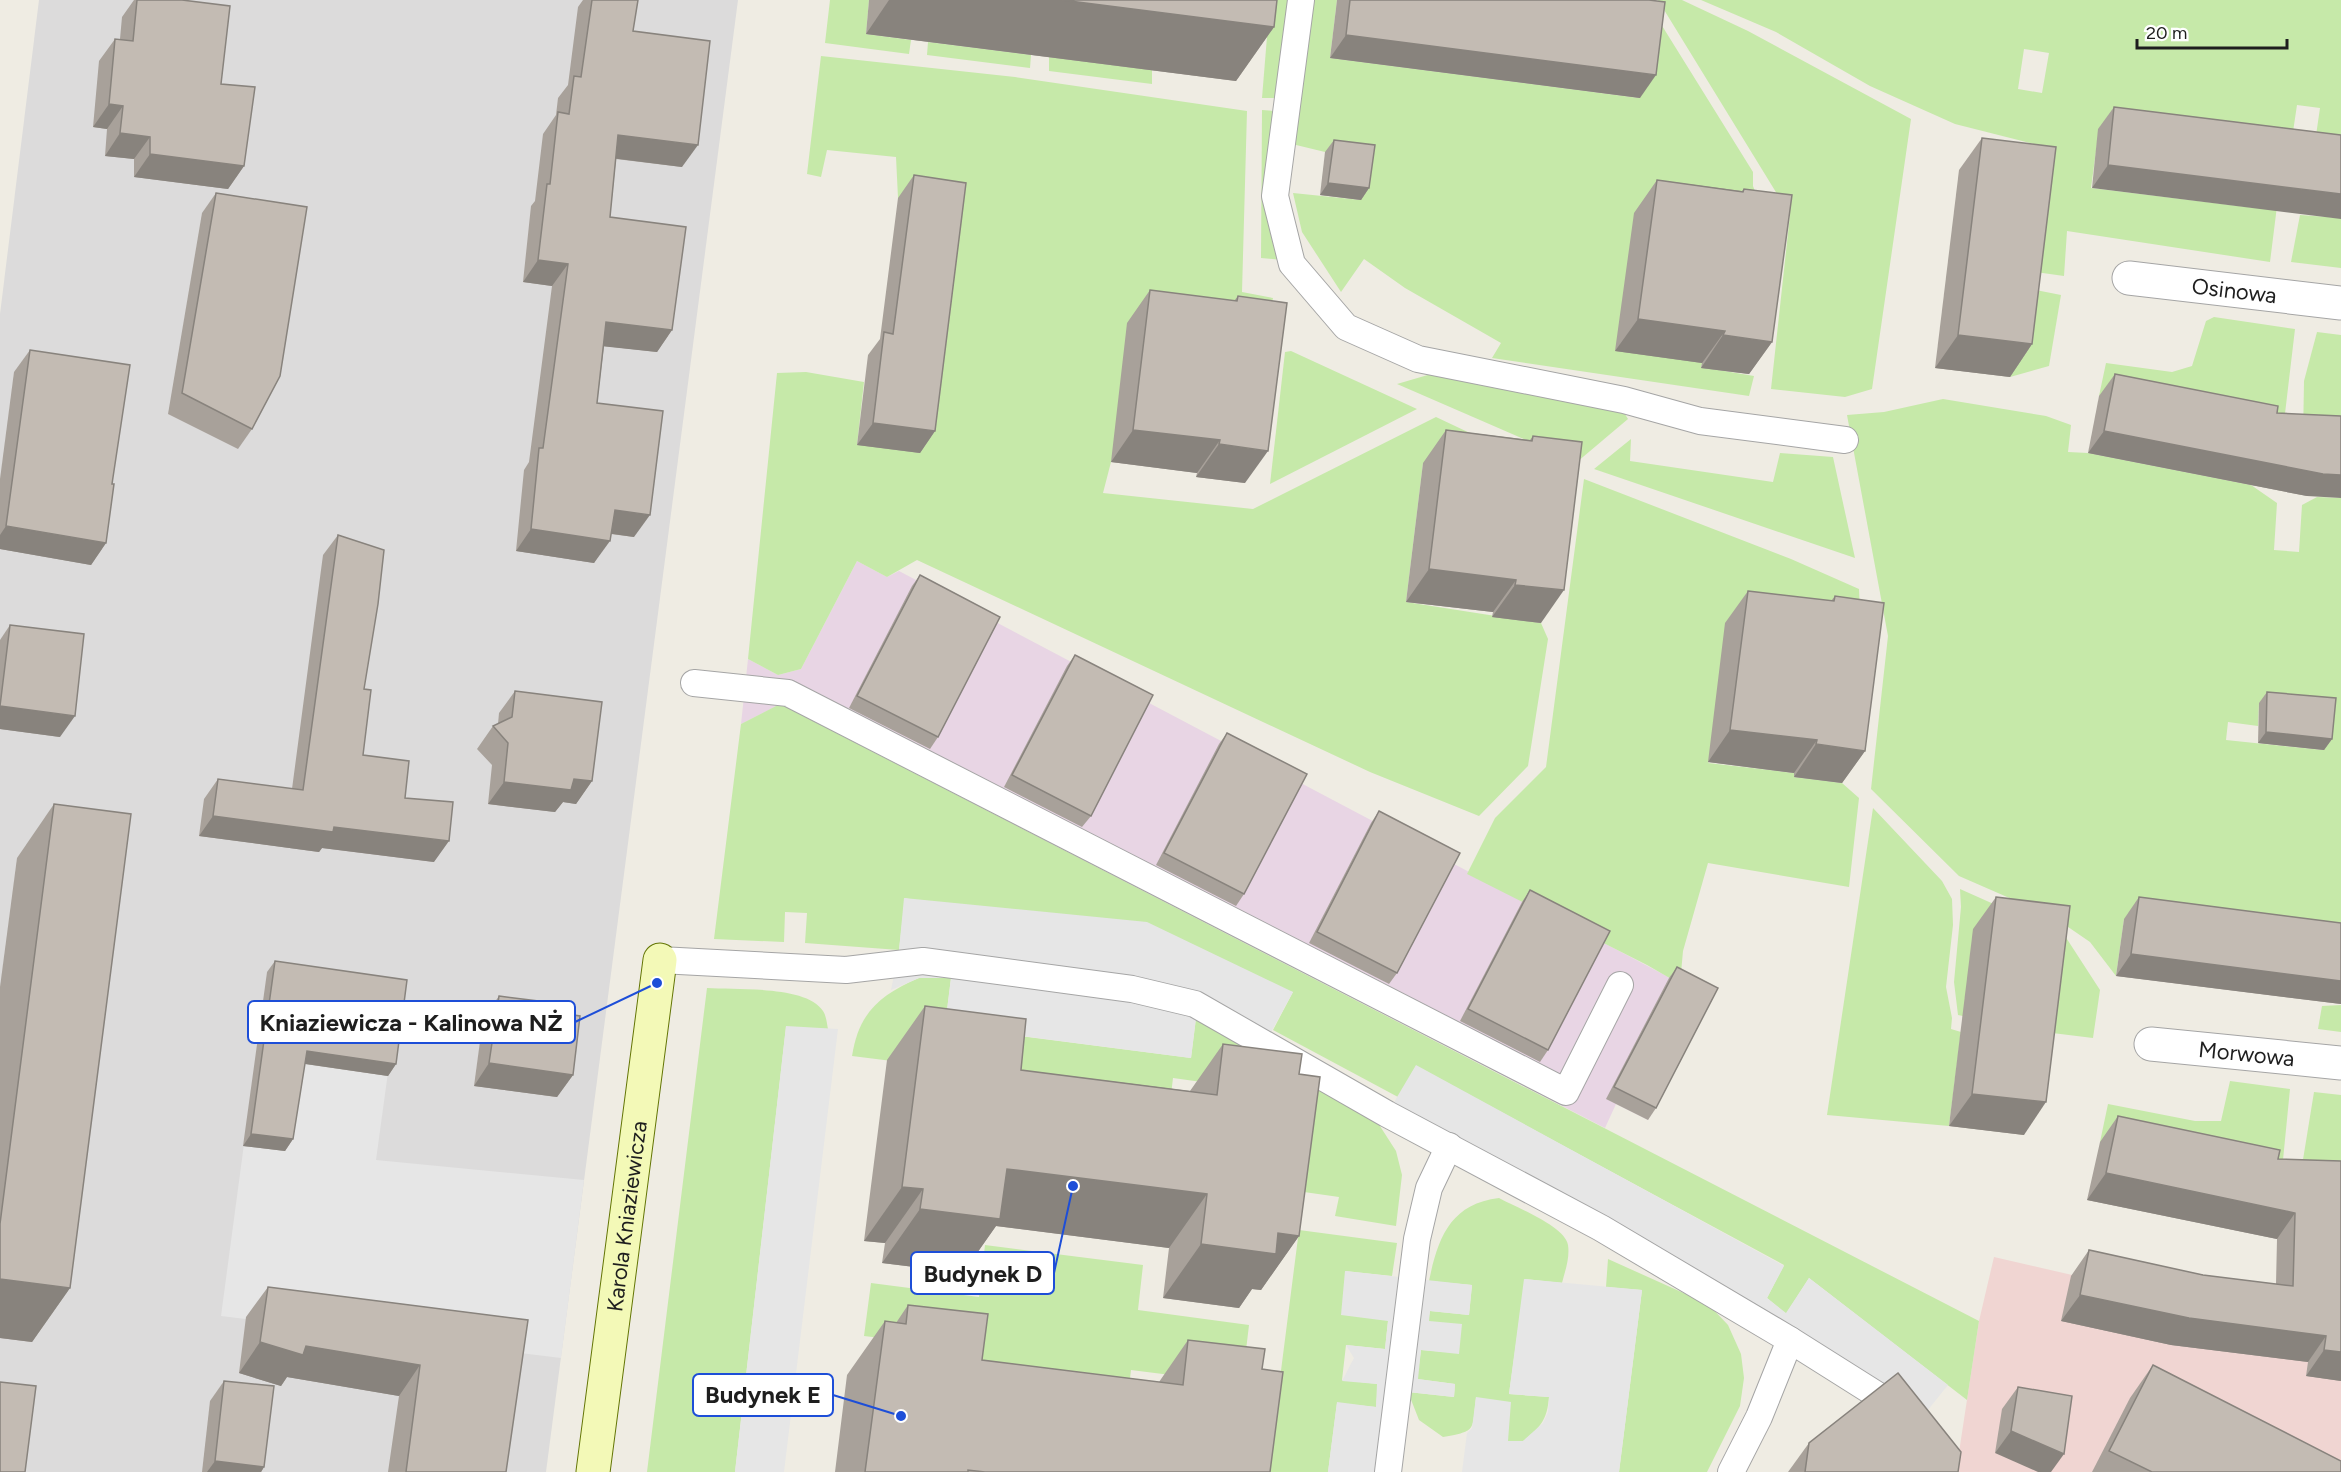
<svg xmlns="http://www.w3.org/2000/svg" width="2341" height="1472" font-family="Figtree,sans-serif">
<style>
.residential{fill:#dcdbdb}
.commercial{fill:#f0d5d2}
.industrial{fill:#e8d5e4}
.grass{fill:#c6e9a9;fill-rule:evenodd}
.parking{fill:#e6e6e6}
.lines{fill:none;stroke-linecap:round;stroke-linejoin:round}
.lane-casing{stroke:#a5a5a5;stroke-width:28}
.street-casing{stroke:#a5a5a5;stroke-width:35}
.secondary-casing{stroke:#637505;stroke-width:35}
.lane{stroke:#fff;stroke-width:26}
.street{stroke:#fff;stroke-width:33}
.secondary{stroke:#f3f9b7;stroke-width:33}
.wall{fill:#a8a19a}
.shaded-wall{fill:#88837d}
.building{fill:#c3bbb3;stroke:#88837d;stroke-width:1.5}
.labels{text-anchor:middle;stroke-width:5;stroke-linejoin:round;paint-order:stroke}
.street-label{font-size:22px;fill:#1e1e1e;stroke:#fff}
.leader{fill:none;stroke:#1d4ed8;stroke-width:2}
.callout-dot{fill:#1d4ed8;stroke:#fff;stroke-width:2}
.callout{fill:#fff;stroke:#1d4ed8;stroke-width:2}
.callout-label{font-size:24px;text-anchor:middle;font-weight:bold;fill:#1e1e1e}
</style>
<rect width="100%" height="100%" fill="#efece3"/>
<polygon class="residential" points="39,0 738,0 546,1472 0,1472 0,314"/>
<polygon class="commercial" points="1994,1257 2185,1301 2341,1326 2341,1472 1956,1472 1979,1321"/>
<polygon class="industrial" points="857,561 887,577 899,571 1710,999 1648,1120 1616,1104 1605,1128 781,704 741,724 748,659 778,675 801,669"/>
<g class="grass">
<polygon points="830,0 869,0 866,34 911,40 909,54 825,43"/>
<polygon points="1270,0 1288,0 1276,98 1262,98"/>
<polygon points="1312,0 1337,0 1330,58 1639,98 1646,0 1753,172 1753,186 1760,205 1701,367 1754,376 1749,396 1492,358 1501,343 1405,288 1364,259 1341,292 1302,232 1293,193 1361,200 1325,152 1292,144"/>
<polygon points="1658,0 1682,0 1748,31 1911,119 1872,389 1845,397 1771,389 1790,215"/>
<path d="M1701 0H2341V160L2314 149 2320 108 2297 105 2291 145 2099 129 2091 188 2255 208 2277 206 2270 262 2067 231 2064 276 2022 270 2049 153 2038 145 1955 124 1870 86 1776 32ZM2024 49 2049 53 2042 93 2018 89Z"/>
<polygon points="928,42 1031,55 1030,68 927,55"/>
<polygon points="821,56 1015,77 1247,111 1242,292 1273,298 1264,335 1111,462 1103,493 1253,509 1436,417 1559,475 1423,463 1406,602 1541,623 1548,639 1528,766 1479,816 1370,772 917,560 887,577 857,561 801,669 778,675 748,659 777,373 806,372 864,382 857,445 950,205 898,198 896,157 827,150 821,177 807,174"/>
<polygon points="1049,57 1152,70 1152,84 1049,71"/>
<polygon points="1262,110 1274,111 1282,260 1261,258"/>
<polygon points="2300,215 2341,218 2341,268 2291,262"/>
<polygon points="2021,287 2061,295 2049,366 2010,377"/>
<polygon points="2214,317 2295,329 2284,422 2099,396 2106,363 2172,372 2192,366 2206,321"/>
<polygon points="2317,332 2341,335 2341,439 2303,439 2304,381"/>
<polygon points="1291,351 1417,409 1270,484 1285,352"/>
<polygon points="1438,372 1623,411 1628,419 1577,462 1397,384"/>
<path d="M1943 399 2046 416 2071 425 2068 452 2088 453 2251 485 2277 503 2274 550 2299 552 2302 505 2317 497 2341 498V947L2124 919 2116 976 2090 942 2055 918 1959 876 1871 789 1888 636 1847 415 1884 412ZM2259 703 2323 750 2226 740 2228 722 2258 726Z"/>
<polygon points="1631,439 1630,461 1773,482 1780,453 1833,457 1855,558 1594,469"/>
<polygon points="1584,479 1791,559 1859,589 1861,635 1708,763 1794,773 1794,777 1842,783 1859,798 1849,887 1708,863 1683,951 1680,984 1647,965 1467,874 1495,818 1546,767"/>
<polygon points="780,704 1979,1321 1967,1400 1809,1278 1786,1314 1767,1298 1784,1265 1416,1066 1398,1097 1273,1030 1293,992 905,898 899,950 805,943 807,913 785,912 784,942 714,939 741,724"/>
<polygon points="1873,808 1942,881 1952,899 1953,925 1946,987 1952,1018 1951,1029 1961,1032 1949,1126 1827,1115"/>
<polygon points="1960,889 2065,936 2100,990 2093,1038 2036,1031 1958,1015 1954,982 1961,907"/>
<path d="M919 978H951L940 1067 852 1056C859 1012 880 995 919 978Z"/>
<path d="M707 988C735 990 807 985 823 1011 826 1015 827 1024 828 1029L786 1027 735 1472H647Z"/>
<polygon points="2341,1005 2341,1032 2318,1029 2322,1006"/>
<polygon points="1196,1018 1378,1123 1396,1151 1402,1175 1396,1226 1335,1216 1339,1197 1297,1191 1309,1097 1173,1078 1167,1128 1006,1107 997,1033 1191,1058"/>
<polygon points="2230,1081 2290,1089 2282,1170 2100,1142 2108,1104 2195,1121 2221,1121"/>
<polygon points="2314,1092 2341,1095 2341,1187 2300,1178"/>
<path d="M1499 1198C1515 1207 1565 1226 1568 1245 1570 1258 1565 1271 1562 1283L1525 1279 1509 1394 1549 1397C1547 1420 1541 1427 1523 1441H1507L1476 1397C1472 1430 1478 1431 1443 1437L1419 1420 1408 1392 1454 1397 1455 1384 1417 1379 1421 1350 1459 1353 1428 1321 1430 1311 1469 1315 1472 1285 1429 1281C1438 1238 1450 1204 1499 1198Z"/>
<polygon points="1299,1230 1397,1243 1392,1276 1345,1271 1388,1321 1385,1349 1346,1345 1342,1380 1378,1384 1376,1407 1337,1403 1328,1472 1268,1472"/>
<polygon points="985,1245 1143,1265 1138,1310 1249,1325 1242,1384 1131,1370 1125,1421 966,1401 972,1349 864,1336 871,1283 979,1297"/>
<polygon points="1608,1259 1708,1304 1728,1325 1741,1354 1744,1378 1740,1406 1707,1472 1619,1472 1642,1290 1606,1287"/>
</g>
<g class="parking">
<polygon points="904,898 1147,922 1293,992 1265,1043 1196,1018 1191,1058 945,1026 951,978 919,978 891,990 899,950"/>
<polygon points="267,972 399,992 376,1160 584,1180 561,1358 221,1316"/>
<polygon points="786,1026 838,1029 784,1472 735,1472"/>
<polygon points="1416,1065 1784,1266 1767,1298 1786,1313 1809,1278 1948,1385 1915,1426 1387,1114"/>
<polygon points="1345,1271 1472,1285 1469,1315 1430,1311 1429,1321 1462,1324 1459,1354 1421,1350 1418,1379 1455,1384 1454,1397 1408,1392 1399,1472 1328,1472 1337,1402 1376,1407 1377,1384 1342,1381 1354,1358 1346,1345 1385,1349 1388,1321 1341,1315"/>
<polygon points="1524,1279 1642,1290 1619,1472 1462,1472 1467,1433 1472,1428 1476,1397 1511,1402 1508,1441 1523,1441 1543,1423 1548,1412 1549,1397 1509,1394"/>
</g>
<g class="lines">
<defs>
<g id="lane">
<polyline points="1301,0 1275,196 1292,264 1346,327 1418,359 1624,400 1700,421 1845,440"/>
<polyline points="694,683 788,693 1566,1092 1620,985"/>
<polyline points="660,960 846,970 923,961 1132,989 1195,1004 1387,1114 1601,1228 1790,1340 1759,1417 1731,1472"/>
<polyline points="1790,1340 1901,1410"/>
<polyline points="1388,1472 1417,1239 1429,1188 1449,1146"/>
</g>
<g id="street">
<path id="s1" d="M2129 278 2341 303"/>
<path id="s2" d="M2151 1044 2341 1063"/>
</g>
<g id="secondary">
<path id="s3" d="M593 1472 660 960"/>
</g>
</defs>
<use href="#lane" class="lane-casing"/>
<use href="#street" class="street-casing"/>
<use href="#secondary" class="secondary-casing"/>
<use href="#lane" class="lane"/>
<use href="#street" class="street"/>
<use href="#secondary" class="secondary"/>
</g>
<g class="wall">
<polygon points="134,0 182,0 221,84 244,166 228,189 134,177 134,159 105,156 107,129 93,127 99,61 115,39 120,39 122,17"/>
<polygon points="583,0 638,0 633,31 682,167 616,159 610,217 672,330 657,352 604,346 597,403 634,537 611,534 594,563 516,551 524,470 529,462 552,286 523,282 531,206 535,201 543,134 556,115 558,98 568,85 578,7"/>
<polygon points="869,0 1277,0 1274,27 1236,81 866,34"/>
<polygon points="1337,0 1649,0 1640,98 1330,58"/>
<polygon points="2114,107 2341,135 2092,188 2098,129"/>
<polygon points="1982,138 2032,344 2010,377 1935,368 1959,170"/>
<polygon points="1334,140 1369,188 1361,200 1320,195 1325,152"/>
<polygon points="914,175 935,431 920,453 857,445 868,355 880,339 898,198"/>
<polygon points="1657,180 1742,191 1744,189 1772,342 1749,374 1701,368 1702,363 1615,351 1634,213"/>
<polygon points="216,193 252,429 238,449 168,414 202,213"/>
<polygon points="1150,290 1234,301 1238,296 1245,483 1196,477 1197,473 1111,462 1127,323"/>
<polygon points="30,350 112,484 106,543 91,565 0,549 0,479 14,372"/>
<polygon points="2115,374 2277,413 2307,496 2088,453 2099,396"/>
<polygon points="1446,430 1530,440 1533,436 1541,623 1492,617 1493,612 1406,602 1423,463"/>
<polygon points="338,535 364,689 363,755 405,798 434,862 322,848 319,852 199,836 204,799 218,779 292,789 323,555"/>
<polygon points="920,575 938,737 930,749 849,708 912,586"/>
<polygon points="1748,591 1831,601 1835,596 1865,751 1842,783 1794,777 1794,773 1708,762 1725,623"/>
<polygon points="10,625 60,737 0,729 0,640"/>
<polygon points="1075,655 1091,816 1082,827 1004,787 1067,666"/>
<polygon points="515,691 592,781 576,804 563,802 555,812 488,804 492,765 477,749 493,726 498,724 499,713"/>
<polygon points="2267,692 2332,739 2324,750 2258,743 2259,703"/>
<polygon points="1227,733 1244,894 1236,906 1156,865 1219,744"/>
<polygon points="54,804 70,1288 32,1342 0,1338 0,987 17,858"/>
<polygon points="1379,811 1397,973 1389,984 1309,943 1371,823"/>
<polygon points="1530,890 1548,1050 1540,1062 1460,1021 1522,902"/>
<polygon points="1996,897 2024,1135 1949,1126 1973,929"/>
<polygon points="2139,897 2341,923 2341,1004 2116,976 2124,919"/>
<polygon points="275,961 396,1064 388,1076 305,1064 293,1139 285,1151 243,1146 267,972"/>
<polygon points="1677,967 1656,1108 1648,1120 1606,1099 1669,978"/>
<polygon points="499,996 538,1010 573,1075 557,1097 474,1086 483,1019"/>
<polygon points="925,1006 1021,1070 1190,1091 1223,1044 1299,1074 1299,1236 1261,1290 1252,1289 1239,1308 1163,1298 1169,1248 996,1226 963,1273 882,1263 885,1243 864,1241 887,1060"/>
<polygon points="2118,1116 2278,1159 2341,1161 2341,1381 2306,1376 2308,1362 2171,1345 2061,1321 2071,1276 2089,1250 2203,1275 2276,1284 2277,1239 2087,1200 2100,1142"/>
<polygon points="268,1287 528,1320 506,1472 388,1472 399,1396 287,1377 281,1386 239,1373 246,1317"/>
<polygon points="908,1305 982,1360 1159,1382 1188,1340 1262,1369 1270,1472 835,1472 847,1375 885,1321 896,1323"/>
<polygon points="2153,1365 2341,1472 2092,1472 2130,1398"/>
<polygon points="224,1381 264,1467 261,1472 202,1472 210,1401"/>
<polygon points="2018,1387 2072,1396 1995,1453 2002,1409"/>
<polygon points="1809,1443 1958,1472 1788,1472"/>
</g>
<g class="shaded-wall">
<polygon points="889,0 1062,0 1274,27 1236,81 866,34"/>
<polygon points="1346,35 1656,75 1640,98 1330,58"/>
<polygon points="109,104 123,106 107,129 93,127"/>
<polygon points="120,133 150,137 134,159 105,156"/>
<polygon points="618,135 698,145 682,167 603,157"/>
<polygon points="150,154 244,166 228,189 134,177"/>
<polygon points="2108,165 2341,194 2341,219 2092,188"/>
<polygon points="1328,183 1369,188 1361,200 1320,195"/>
<polygon points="538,260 568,264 552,286 523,282"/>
<polygon points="1638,319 1725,331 1702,363 1615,351"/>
<polygon points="606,322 672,330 657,352 591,345"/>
<polygon points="1723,335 1772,342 1749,374 1701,368"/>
<polygon points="1958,335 2032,344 2010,377 1935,368"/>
<polygon points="873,423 935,431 920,453 857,445"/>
<polygon points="1133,430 1220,440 1197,473 1111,462"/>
<polygon points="2104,431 2341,475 2341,498 2307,496 2088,453"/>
<polygon points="1219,444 1268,451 1245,483 1196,477"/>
<polygon points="615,510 650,515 634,537 599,532"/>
<polygon points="6,526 106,543 91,565 0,549 0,535"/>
<polygon points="531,529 610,541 594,563 516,551"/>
<polygon points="1429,569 1516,580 1493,612 1406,602"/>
<polygon points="1515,585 1564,590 1541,623 1492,617"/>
<polygon points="0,706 75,716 60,737 0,729"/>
<polygon points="1730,730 1817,740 1794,773 1708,762"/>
<polygon points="2266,732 2332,739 2324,750 2258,743"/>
<polygon points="1816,744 1865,751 1842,783 1794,777"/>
<polygon points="574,779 592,781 576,804 563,802 555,812 488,804 504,782"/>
<polygon points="213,816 334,827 449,841 434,862 322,848 319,852 199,836"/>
<polygon points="2131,954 2341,981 2341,1004 2116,976"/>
<polygon points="307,1051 396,1064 388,1076 299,1063"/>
<polygon points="489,1063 573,1075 557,1097 474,1086"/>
<polygon points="1972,1094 2046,1102 2024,1135 1949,1126"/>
<polygon points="251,1134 293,1139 285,1151 243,1146"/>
<polygon points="1007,1169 1207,1194 1169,1248 996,1226 963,1273 882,1263 920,1209"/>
<polygon points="2106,1173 2295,1213 2277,1239 2087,1200"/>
<polygon points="902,1187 923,1189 885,1243 864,1241"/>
<polygon points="1278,1233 1299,1236 1261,1290 1252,1289 1239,1308 1163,1298 1201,1244"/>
<polygon points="0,1279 70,1288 32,1342 0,1338"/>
<polygon points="2080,1295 2326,1336 2308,1362 2171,1345 2061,1321"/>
<polygon points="260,1342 306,1346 420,1365 399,1396 287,1377 281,1386 239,1373"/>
<polygon points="2324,1350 2341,1352 2341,1381 2306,1376"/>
<polygon points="2011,1431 2064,1454 2051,1472 2038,1472 1995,1453"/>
<polygon points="215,1461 264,1467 261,1472 207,1472"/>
</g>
<g class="building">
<polygon points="137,0 182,0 230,6 221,84 255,87 244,166 150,154 150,137 120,133 123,106 109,104 115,39 133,41"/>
<polygon points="592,0 638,0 633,31 710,41 698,145 618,135 610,217 686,227 672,330 606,322 597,403 663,411 650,515 615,510 610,541 531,529 539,448 543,448 568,264 538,260 547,184 550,184 558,112 569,114 574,76 581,77"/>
<polygon points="1062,0 1277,0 1274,27"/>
<polygon points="1350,0 1649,0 1665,2 1656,75 1346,35"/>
<polygon points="2114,107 2341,135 2341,194 2108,165"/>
<polygon points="1982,138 2056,147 2032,344 1958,335"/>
<polygon points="1334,140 1375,145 1369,188 1328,183"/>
<polygon points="914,175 966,183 935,431 873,423 884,332 893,334"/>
<polygon points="1657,180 1743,192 1744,189 1792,195 1772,342 1723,335 1725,331 1638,319"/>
<polygon points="216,193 307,207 280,376 252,429 182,393"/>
<polygon points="1150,290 1237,301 1238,296 1287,303 1268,451 1219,444 1220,440 1133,430"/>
<polygon points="30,350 130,365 112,484 114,484 106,543 6,526"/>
<polygon points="2115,374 2278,406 2277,413 2341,416 2341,475 2323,474 2104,431"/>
<polygon points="1446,430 1532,441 1533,436 1582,442 1564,590 1515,585 1516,580 1429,569"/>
<polygon points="338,535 384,550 378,604 364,689 371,690 363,755 409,761 405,798 453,802 449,841 334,827 333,832 213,816 218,779 303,790"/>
<polygon points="920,575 1000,617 938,737 857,696"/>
<polygon points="1748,591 1834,601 1835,596 1884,603 1865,751 1816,744 1817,740 1730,730"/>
<polygon points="10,625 84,634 75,716 0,706"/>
<polygon points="1075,655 1153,695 1091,816 1012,775"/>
<polygon points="515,691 602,702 592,781 574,779 571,790 504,782 508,743 493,726 512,717"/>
<polygon points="2267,692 2336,698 2332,739 2266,732"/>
<polygon points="1227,733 1307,774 1244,894 1164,853"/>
<polygon points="54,804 131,814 70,1288 0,1279 0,1224"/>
<polygon points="1379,811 1460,853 1397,973 1317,932"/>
<polygon points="1530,890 1610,931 1548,1050 1468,1009"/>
<polygon points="1996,897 2070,906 2046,1102 1972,1094"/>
<polygon points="2139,897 2341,923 2341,981 2131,954"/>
<polygon points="275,961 407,980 396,1064 307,1051 293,1139 251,1134"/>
<polygon points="1677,967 1718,988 1656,1108 1614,1087"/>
<polygon points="499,996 538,1001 538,1010 580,1016 573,1075 489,1063"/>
<polygon points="925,1006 1026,1019 1021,1070 1217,1095 1223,1044 1302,1054 1299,1074 1320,1077 1299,1236 1278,1233 1276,1254 1201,1244 1207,1194 1007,1169 1000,1219 920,1209 923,1189 902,1187"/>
<polygon points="2118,1116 2280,1150 2278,1159 2341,1161 2341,1352 2324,1350 2326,1336 2189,1318 2080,1295 2089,1250 2203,1275 2293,1286 2295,1213 2106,1173"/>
<polygon points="268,1287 528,1320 506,1472 406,1472 420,1365 306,1346 303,1355 260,1342"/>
<polygon points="908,1305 988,1314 982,1360 1183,1385 1188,1340 1265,1349 1262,1369 1283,1372 1270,1472 985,1472 968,1470 968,1472 865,1472 885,1321 906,1324"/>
<polygon points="2153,1365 2341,1461 2341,1472 2152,1472 2109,1451"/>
<polygon points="1898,1373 1961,1452 1958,1472 1805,1472 1809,1443"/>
<polygon points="224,1381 274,1386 264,1467 215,1461"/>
<polygon points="0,1382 36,1386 25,1472 0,1472"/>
<polygon points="2018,1387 2072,1396 2064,1454 2011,1431"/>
</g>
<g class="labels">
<g class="street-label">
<text dy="8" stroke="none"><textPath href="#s1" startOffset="106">Osinowa</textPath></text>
<text dy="8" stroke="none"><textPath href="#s2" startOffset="96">Morwowa</textPath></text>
<text dy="8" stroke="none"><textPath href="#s3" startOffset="258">Karola Kniaziewicza</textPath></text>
</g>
</g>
<path class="leader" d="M657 983L575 1022M1073 1186L1054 1273M901 1416L833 1395"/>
<g class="callout-dot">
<circle cx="657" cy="983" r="6"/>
<circle cx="1073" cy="1186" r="6"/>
<circle cx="901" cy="1416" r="6"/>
</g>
<g class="callout">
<rect x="248" y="1001" width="327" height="42" rx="6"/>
<rect x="911" y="1252" width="143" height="42" rx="6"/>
<rect x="693" y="1374" width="140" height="42" rx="6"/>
</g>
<g class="callout-label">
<text x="411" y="1031">Kniaziewicza - Kalinowa NŻ</text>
<text x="983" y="1282">Budynek D</text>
<text x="763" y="1403">Budynek E</text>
</g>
<path d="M2137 39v9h150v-9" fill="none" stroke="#1e1e1e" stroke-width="3"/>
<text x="2146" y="39" font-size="18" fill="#1e1e1e" stroke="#ffffff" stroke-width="4.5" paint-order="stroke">20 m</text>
</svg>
